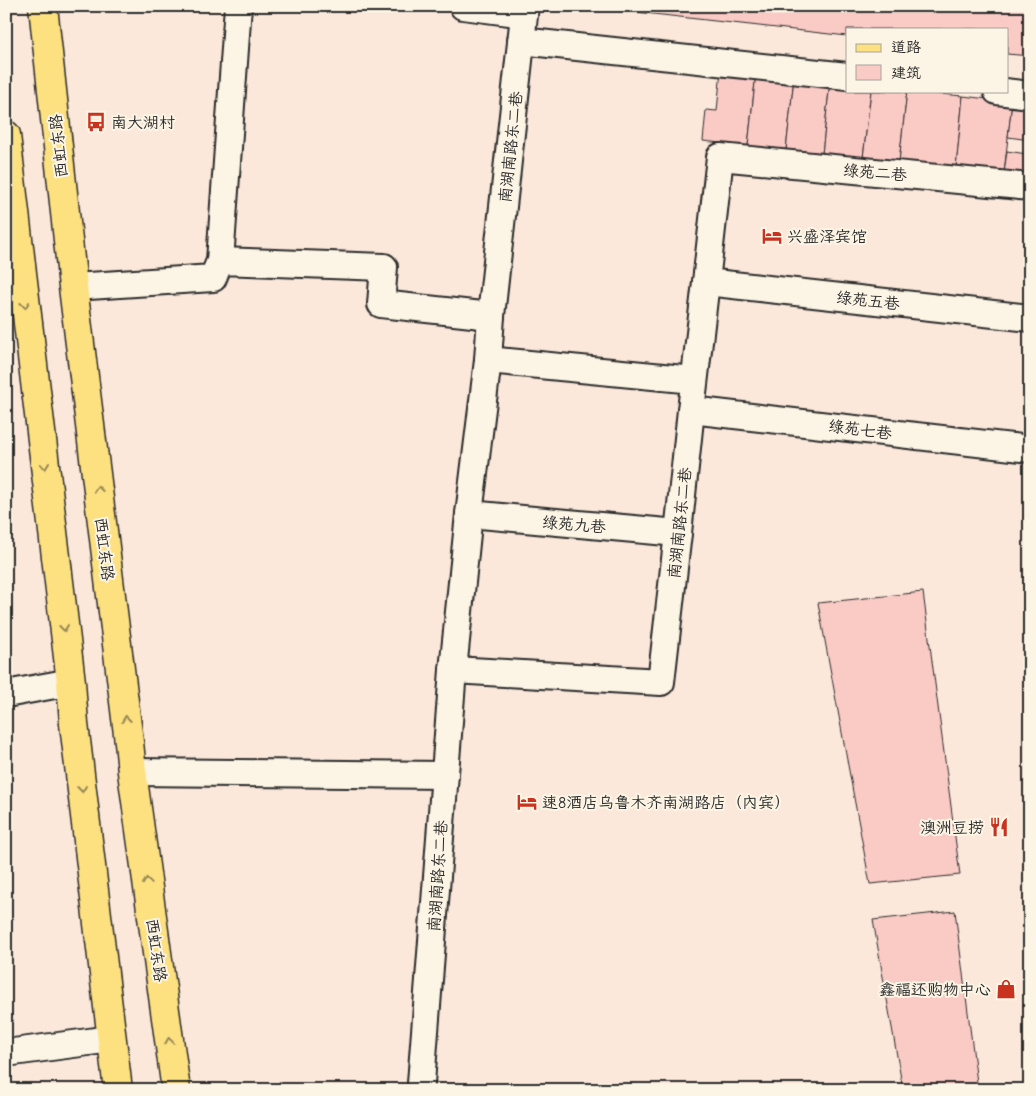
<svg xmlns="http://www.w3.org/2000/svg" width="1036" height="1096" font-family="'Comic Neue','LXGW WenKai TC',sans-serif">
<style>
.building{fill:#facac5;stroke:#2b2b2b}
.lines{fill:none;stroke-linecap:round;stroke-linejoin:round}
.street-casing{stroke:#2b2b2b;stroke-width:30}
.primary-casing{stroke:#2b2b2b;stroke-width:31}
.street{stroke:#fcf5e5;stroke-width:26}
.primary{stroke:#fde080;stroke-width:28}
.oneway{stroke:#948656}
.labels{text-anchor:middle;stroke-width:4;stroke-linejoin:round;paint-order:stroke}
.poi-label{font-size:16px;fill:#2b2b2b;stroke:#fcf5e5;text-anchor:start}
.street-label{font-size:16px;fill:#2b2b2b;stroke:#fcf5e5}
</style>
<rect width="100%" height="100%" fill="#fbe8db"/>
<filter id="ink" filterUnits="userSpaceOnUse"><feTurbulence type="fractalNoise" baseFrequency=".02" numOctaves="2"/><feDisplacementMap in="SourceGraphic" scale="10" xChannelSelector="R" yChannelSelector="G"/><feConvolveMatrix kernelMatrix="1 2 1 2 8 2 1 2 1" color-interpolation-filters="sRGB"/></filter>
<g filter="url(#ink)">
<g class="building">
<polygon points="618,6 1030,6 1030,56 1007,54 1007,29 847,29 847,36 618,10"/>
<polygon points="721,70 756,73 748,146 703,141 706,110 717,111"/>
<polygon points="756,73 794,78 786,150 748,146"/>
<polygon points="794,78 830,82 822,154 786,150"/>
<polygon points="830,82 847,84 847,91 871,91 863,158 822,154"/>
<polygon points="871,91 907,91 899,162 863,158"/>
<polygon points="907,91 963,96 956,168 899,162"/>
<polygon points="963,96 1012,102 1004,173 956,168"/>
<polygon points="1012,102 1030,104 1030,140 1008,137"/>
<polygon points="1029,140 1030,176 1004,173 1007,151 1027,154"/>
<polygon points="923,592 960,875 870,884 818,603"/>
<polygon points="955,911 978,1090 903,1090 873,920"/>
</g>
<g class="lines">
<defs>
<g id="street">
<polyline points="463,6 524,14"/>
<polyline points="521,41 847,76"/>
<polyline points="997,91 1030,95"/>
<polyline points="220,261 238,6"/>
<polyline points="706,282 1030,318"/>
<polyline points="73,287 213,278 220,261 384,267 381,304 491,316"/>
<polyline points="488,360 694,380"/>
<polyline points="691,410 1030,449"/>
<polyline points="469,514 678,533"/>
<polyline points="453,670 661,682 678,533 691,410 706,282 720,157 1030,187"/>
<polyline points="6,694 71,682"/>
<polyline points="132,772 445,775"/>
<polyline points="6,1053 111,1039"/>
<polyline points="421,1083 453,670 469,514 488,360 491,316 525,6"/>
</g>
<g id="primary">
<polyline points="43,6 73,287 129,742 132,772 176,1090"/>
<polyline points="6,135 22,273 71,682 74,724 118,1090"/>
</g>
</defs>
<use href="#street" class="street-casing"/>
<use href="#primary" class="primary-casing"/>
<use href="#street" class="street"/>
<use href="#primary" class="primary"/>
</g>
<defs><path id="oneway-chevron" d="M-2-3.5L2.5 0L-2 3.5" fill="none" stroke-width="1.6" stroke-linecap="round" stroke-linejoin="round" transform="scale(1.25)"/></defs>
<g class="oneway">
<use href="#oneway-chevron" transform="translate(25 305) rotate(83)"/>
<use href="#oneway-chevron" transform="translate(45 466) rotate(83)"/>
<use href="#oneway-chevron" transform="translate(98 489) rotate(-97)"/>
<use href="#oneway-chevron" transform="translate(64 628) rotate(83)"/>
<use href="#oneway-chevron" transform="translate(126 719) rotate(-97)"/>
<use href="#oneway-chevron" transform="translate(82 789) rotate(83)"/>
<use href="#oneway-chevron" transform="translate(147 881) rotate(-98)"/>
<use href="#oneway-chevron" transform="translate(169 1041) rotate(-98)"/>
</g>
</g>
<defs>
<symbol id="bus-bare" viewBox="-9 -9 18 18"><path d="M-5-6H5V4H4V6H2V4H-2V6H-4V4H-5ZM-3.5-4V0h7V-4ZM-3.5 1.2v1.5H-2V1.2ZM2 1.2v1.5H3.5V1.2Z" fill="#c8321e" stroke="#fcf5e5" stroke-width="2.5" paint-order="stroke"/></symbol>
<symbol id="hotel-bare" viewBox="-9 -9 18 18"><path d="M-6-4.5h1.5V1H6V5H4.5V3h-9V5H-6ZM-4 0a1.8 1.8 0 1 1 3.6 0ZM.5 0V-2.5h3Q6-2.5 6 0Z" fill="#c8321e" stroke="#fcf5e5" stroke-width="2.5" paint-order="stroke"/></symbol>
<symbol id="restaurant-bare" viewBox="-9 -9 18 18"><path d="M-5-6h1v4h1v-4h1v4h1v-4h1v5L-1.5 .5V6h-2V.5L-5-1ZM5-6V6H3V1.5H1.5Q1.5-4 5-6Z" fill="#c8321e" stroke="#fcf5e5" stroke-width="2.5" paint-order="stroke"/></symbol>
<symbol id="shop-bare" viewBox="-9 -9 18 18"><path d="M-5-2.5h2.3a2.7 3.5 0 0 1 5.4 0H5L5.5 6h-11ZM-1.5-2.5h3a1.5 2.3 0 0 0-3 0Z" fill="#c8321e" stroke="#fcf5e5" stroke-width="2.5" paint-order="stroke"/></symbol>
</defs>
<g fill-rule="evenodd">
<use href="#bus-bare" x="82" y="108" width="28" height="28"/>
<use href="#hotel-bare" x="758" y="222" width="28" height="28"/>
<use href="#hotel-bare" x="513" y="788" width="28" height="28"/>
<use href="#restaurant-bare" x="985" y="813" width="28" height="28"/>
<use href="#shop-bare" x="992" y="975" width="28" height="28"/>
</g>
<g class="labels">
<g class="poi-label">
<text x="111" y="128">南大湖村</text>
<text x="787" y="242">兴盛泽宾馆</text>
<text x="542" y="808">速8酒店乌鲁木齐南湖路店（内宾）</text>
<text x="984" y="833" text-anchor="end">澳洲豆捞</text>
<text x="991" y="995" text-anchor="end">鑫福还购物中心</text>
</g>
<g class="street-label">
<text transform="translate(58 146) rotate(-96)" y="6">西虹东路</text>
<text transform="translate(510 147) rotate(-84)" y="6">南湖南路东二巷</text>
<text transform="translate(875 172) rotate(5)" y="6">绿苑二巷</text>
<text transform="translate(868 300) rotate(6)" y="6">绿苑五巷</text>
<text transform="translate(860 429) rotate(7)" y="6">绿苑七巷</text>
<text transform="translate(679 523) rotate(-84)" y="6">南湖南路东二巷</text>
<text transform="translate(574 524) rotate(5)" y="6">绿苑九巷</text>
<text transform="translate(105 549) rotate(83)" y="6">西虹东路</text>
<text transform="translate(437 876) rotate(-86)" y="6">南湖南路东二巷</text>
<text transform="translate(157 950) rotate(82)" y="6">西虹东路</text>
</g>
</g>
<rect width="1036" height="1096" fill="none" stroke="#fcf5e5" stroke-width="25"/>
<rect x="12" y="12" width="1011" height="1071" fill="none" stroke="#2b2b2b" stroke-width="2" filter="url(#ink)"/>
<rect x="846" y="28" width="162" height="65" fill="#fcf5e5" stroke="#a8a49b"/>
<rect x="856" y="44" width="25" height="8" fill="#fde080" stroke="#a8a49b"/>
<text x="891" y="52" font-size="15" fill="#2b2b2b">道路</text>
<rect x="856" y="65" width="25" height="15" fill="#facac5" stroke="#a8a49b"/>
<text x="891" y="78" font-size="15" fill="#2b2b2b">建筑</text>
</svg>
